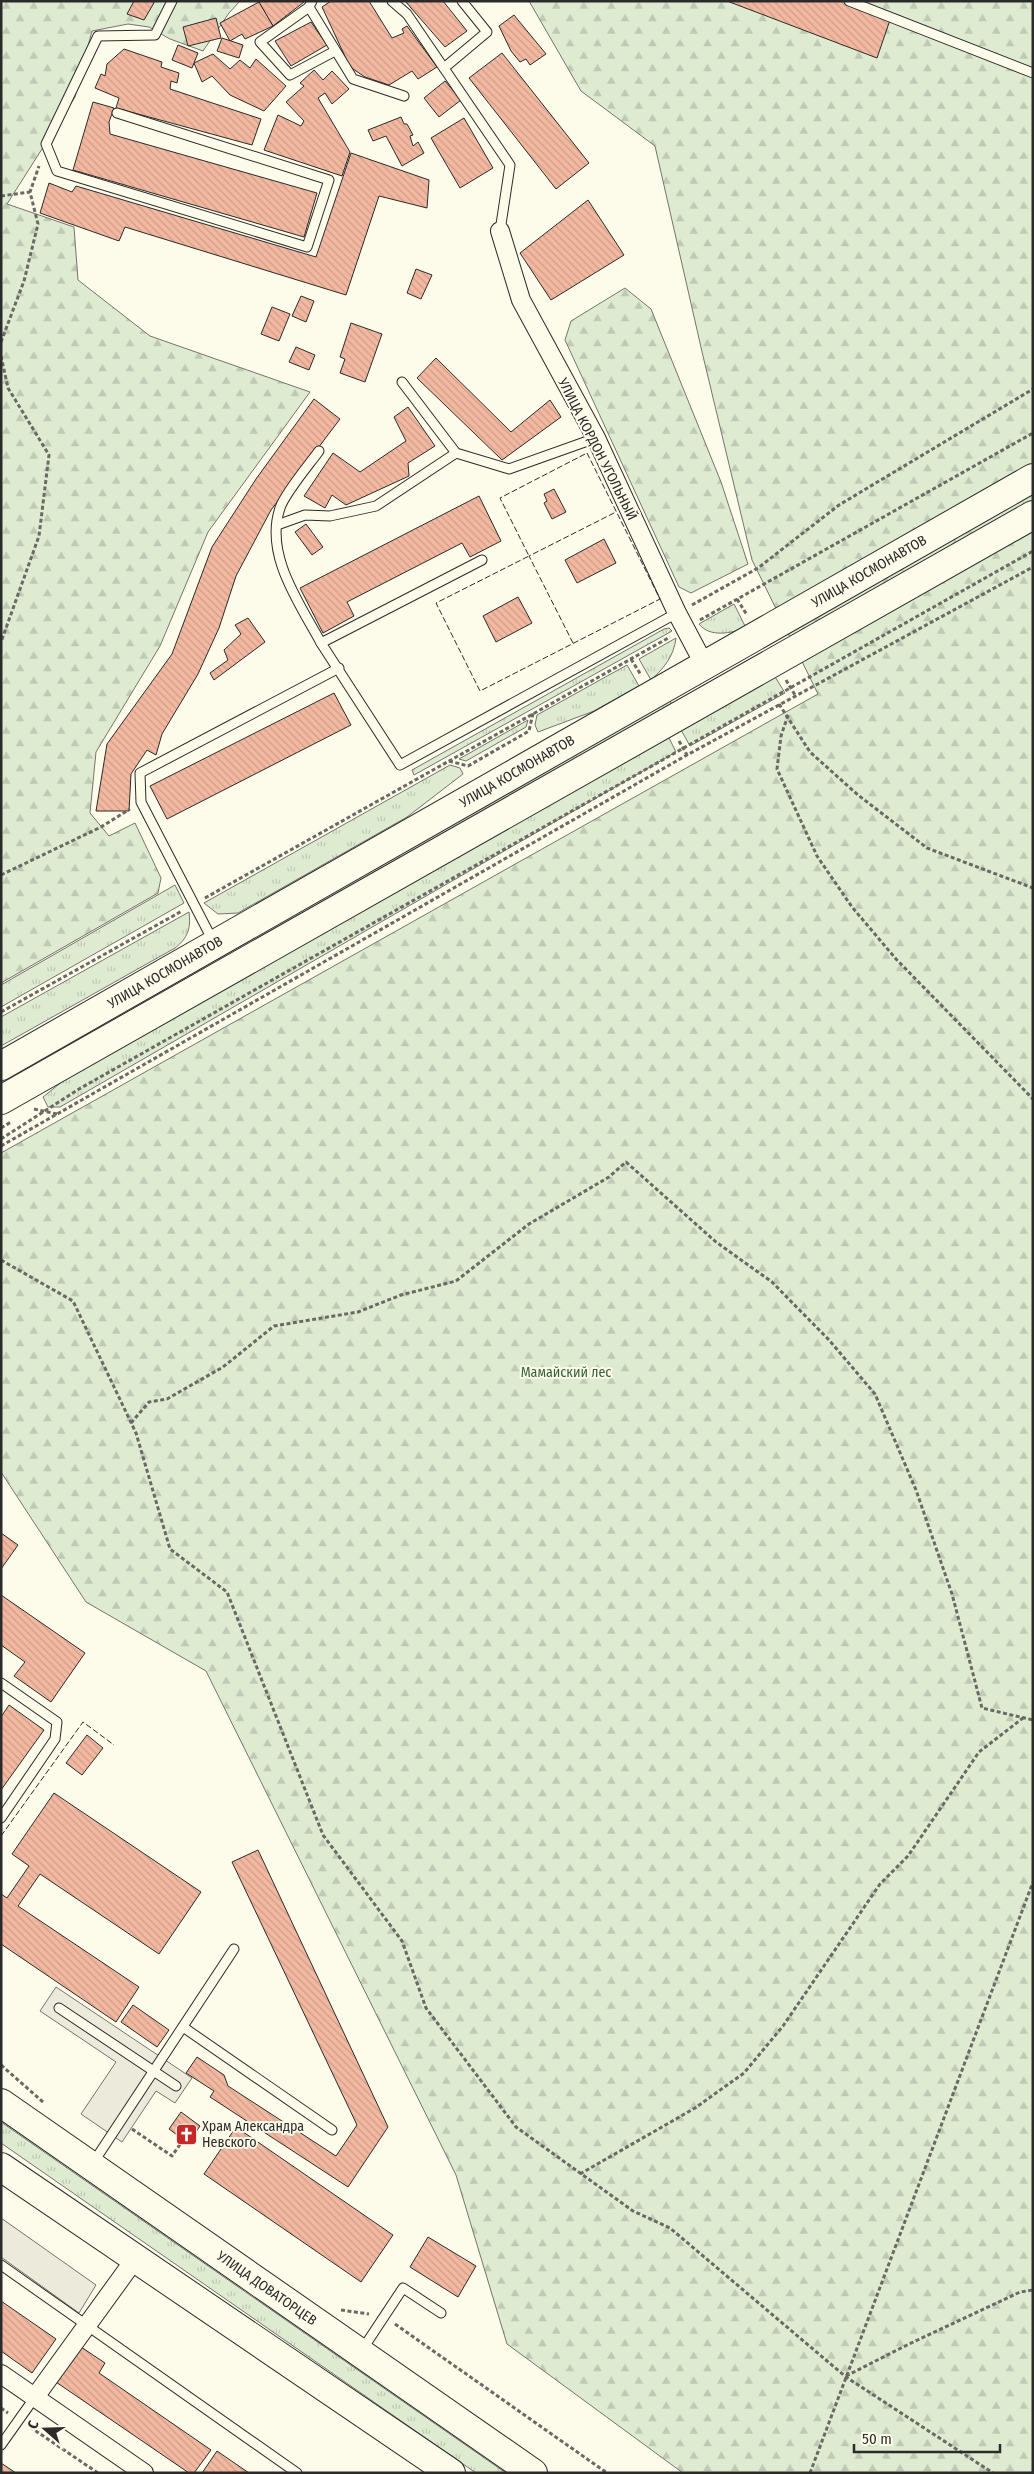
<svg xmlns="http://www.w3.org/2000/svg" width="1034" height="2474" font-family="'Fira Sans Condensed',sans-serif">
<style>
.grass{fill:url(#grass-tufts);stroke:#74746e}
.forest{fill:url(#forest-firs);stroke:#74746e}
.parking{fill:#eceadb;stroke:#74746e}
.building{fill:url(#building-back-hatch);stroke:#2b2b2b}
.lines{fill:none;stroke-linecap:round;stroke-linejoin:round}
.service-casing{stroke:#2b2b2b;stroke-width:11}
.minor-casing{stroke:#2b2b2b;stroke-width:20}
.primary-casing{stroke:#2b2b2b;stroke-width:30}
.path{stroke:#6a6964;stroke-width:3;stroke-dasharray:4 2.5;stroke-linecap:butt}
.service{stroke:#fdfbea;stroke-width:9}
.minor{stroke:#fdfbea;stroke-width:18}
.primary{stroke:#fdfbea;stroke-width:28}
.fence{stroke:#2b2b2b;stroke-width:1;stroke-dasharray:6 2.5;stroke-linecap:butt}
.labels{text-anchor:middle;stroke-width:4;stroke-linejoin:round;paint-order:stroke}
.street-label{font-size:14px;fill:#2b2b2b;stroke:#fdfbea}
.park-label{font-size:14px;fill:#34623c;stroke:#fdfbea}
.poi-label{font-size:14px;fill:#2b2b2b;stroke:#fdfbea;text-anchor:start}
</style>
<defs>
<pattern id="grass-tufts" width="24" height="20" patternUnits="userSpaceOnUse" patternTransform="scale(1.25)"><rect width="24" height="20" fill="#deebd1"/><path d="M3 7l-1-3M5 7V3M7 7l1-3M15 17l-1-3M17 17v-4M19 17l1-3" fill="none" stroke="#bfcab4"/></pattern>
<pattern id="forest-firs" width="22" height="20" patternUnits="userSpaceOnUse" patternTransform="scale(1.25)"><rect width="22" height="20" fill="#deebd1"/><path d="M5 1l3.5 6h-7zM16 11l3.5 6h-7z" fill="#bfcab4"/></pattern>
<pattern id="building-back-hatch" width="6" height="6" patternUnits="userSpaceOnUse" patternTransform="scale(1.25)"><rect width="6" height="6" fill="#f2b8a0"/><path d="M-1 5l2 2M0 0l6 6M5-1l2 2" fill="none" stroke="#d09e8a"/></pattern>
</defs>
<rect width="100%" height="100%" fill="#fdfbea"/>
<g class="grass">
<path d="M734 604 746 628C731 633 710 638 699 624Z"/>
<polygon points="669,628 672,631 414,775 412,770 664,629"/>
<path d="M676 638C674 656 664 668 651 680L639 659Z"/>
<polygon points="627,665 639,686 594,711 538,732 535,725 537,715"/>
<polygon points="774,675 785,693 690,746 680,728"/>
<polygon points="669,700 672,704 1,1087 1,1073"/>
<polygon points="528,720 526,727 466,761 459,759"/>
<polygon points="668,736 676,752 60,1107 48,1107 43,1097 83,1065"/>
<polygon points="450,765 460,768 463,774 407,817 238,913 218,914 204,903"/>
<polygon points="175,885 184,903 1,1007 1,985"/>
<path d="M189 912C191 928 188 938 175 948L1 1046V1017Z"/>
<polygon points="1,2122 506,2473 476,2473 1,2143"/>
</g>
<g class="forest">
<polygon points="1,1 240,1 229,13 203,51 170,39 149,27 128,24 92,31 75,97 7,204 74,227 78,280 150,336 310,392 208,532 160,646 96,752 90,813 109,836 135,823 161,878 158,893 1,983"/>
<polygon points="529,1 1033,1 1033,2473 683,2473 507,2344 456,2175 206,1671 86,1602 1,1472 1,1153 818,694 752,560 703,356 655,146 581,91"/>
<polygon points="625,288 651,309 721,482 748,564 691,593 679,587 565,340 571,321"/>
</g>
<g class="parking">
<polygon points="56,1987 192,2078 175,2103 156,2091 122,2142 81,2114 116,2062 40,2011"/>
<polygon points="1,2218 96,2285 79,2313 1,2257"/>
</g>
<g class="building">
<polygon points="134,1 155,1 144,20 127,14"/>
<polygon points="258,1 303,1 304,2 273,26"/>
<polygon points="331,1 369,1 392,38 404,33 402,29 407,26 437,67 418,79 412,71 389,85 365,77 350,67 322,7"/>
<polygon points="405,1 443,1 467,31 445,47"/>
<polygon points="727,1 849,1 891,17 877,58"/>
<polygon points="259,2 273,26 245,39 242,34 230,41 220,23"/>
<polygon points="514,15 546,54 530,65 526,59 520,62 511,51 499,26"/>
<polygon points="216,18 221,38 188,46 183,27"/>
<polygon points="311,22 327,45 291,66 275,41"/>
<polygon points="222,38 243,45 239,58 217,51"/>
<polygon points="178,45 198,53 192,68 172,60"/>
<polygon points="124,49 162,62 161,67 179,73 177,83 171,81 170,89 261,119 252,145 116,108 119,98 95,88 101,74 105,76 107,64"/>
<polygon points="502,53 589,163 556,189 469,78"/>
<polygon points="213,54 230,69 240,60 250,68 256,59 286,86 264,111 230,95 212,76 202,82 194,63"/>
<polygon points="314,70 323,80 332,71 349,89 332,104 325,93 318,98 350,152 342,176 264,150 278,115 301,126 304,121 286,102 304,86 300,83"/>
<polygon points="445,81 461,100 439,117 424,98"/>
<polygon points="93,102 114,108 109,122 110,134 317,193 304,237 73,170"/>
<polygon points="401,117 404,124 407,124 413,135 410,136 413,146 418,142 424,153 402,166 386,136 373,141 368,130"/>
<polygon points="464,118 493,168 460,188 431,138"/>
<polygon points="351,153 429,180 427,208 379,196 346,295 125,227 119,241 40,213 49,183 72,192 76,186 316,257"/>
<polygon points="588,200 624,255 551,300 520,253"/>
<polygon points="416,269 432,275 421,299 407,293"/>
<polygon points="301,296 314,301 306,322 292,316"/>
<polygon points="272,307 290,314 279,341 261,334"/>
<polygon points="351,323 382,334 365,382 340,373 345,359 340,357"/>
<polygon points="296,347 315,355 309,370 289,362"/>
<polygon points="436,358 511,432 550,400 561,417 502,460 417,378"/>
<polygon points="314,399 340,419 271,510 236,576 219,628 198,674 162,734 156,755 147,750 131,774 129,811 96,811 107,744 172,654 212,547 256,479"/>
<polygon points="408,407 435,446 408,463 409,476 346,505 332,495 325,508 304,496 333,453 360,472 406,441 394,417"/>
<polygon points="554,489 566,512 552,519 544,503 547,501 544,494"/>
<polygon points="479,496 501,541 470,557 462,543 347,602 354,616 323,633 300,588"/>
<polygon points="306,524 323,547 312,555 295,532"/>
<polygon points="604,539 616,563 577,583 565,560"/>
<polygon points="518,597 532,623 496,642 483,616"/>
<polygon points="248,618 265,642 214,680 210,673 228,660 224,650 241,634 235,625"/>
<polygon points="334,693 351,725 167,819 150,786"/>
<polygon points="1,1533 18,1545 1,1569"/>
<polygon points="1,1595 85,1653 51,1702 14,1676 25,1662 1,1645"/>
<polygon points="9,1705 44,1730 1,1790 1,1717"/>
<polygon points="87,1735 103,1748 82,1775 66,1763"/>
<polygon points="54,1793 201,1892 159,1954 40,1874 18,1906 139,1987 116,2022 1,1944 1,1894 7,1898 29,1866 12,1854"/>
<polygon points="258,1850 388,2127 348,2187 210,2097 214,2091 186,2073 197,2057 224,2075 228,2086 336,2156 357,2125 232,1862"/>
<polygon points="133,2005 169,2030 157,2047 121,2022"/>
<polygon points="181,2112 200,2126 188,2143 169,2129"/>
<polygon points="236,2127 393,2235 361,2282 204,2174"/>
<polygon points="428,2237 476,2266 458,2297 410,2267"/>
<polygon points="1,2301 56,2339 32,2373 1,2351"/>
<polygon points="78,2345 105,2363 99,2373 211,2450 194,2473 189,2473 53,2380"/>
<polygon points="217,2451 249,2473 202,2473"/>
<polygon points="1,2463 16,2473 1,2473"/>
</g>
<g class="lines">
<defs>
<g id="service">
<polyline points="312,1 309,7 353,79 404,96"/>
<polyline points="392,1 407,14 510,165 500,231"/>
<polyline points="849,1 1033,73"/>
<polyline points="309,7 260,42 290,75 335,51"/>
<polyline points="444,68 487,32 462,1"/>
<polyline points="117,113 329,180 307,247 57,171 46,144 98,36 155,35 172,1"/>
<polyline points="402,382 456,453 509,469 596,438"/>
<path d="M319 451C308 466 285 493 280 508 264 555 300 604 321 643"/>
<polyline points="277,525 305,515 330,516 376,506 456,453"/>
<polyline points="482,560 321,643 400,765 677,613"/>
<polyline points="213,941 141,802 140,773 339,668"/>
<polyline points="1,1683 57,1722 55,1739 1,1818"/>
<polyline points="59,2008 176,2086"/>
<polyline points="183,2027 332,2130"/>
<polyline points="93,2163 234,1949"/>
<polyline points="1,2265 297,2473"/>
<polyline points="362,2350 403,2288 441,2313"/>
<polyline points="1,2445 35,2397"/>
</g>
<g id="minor">
<polyline points="500,231 521,300 596,438 677,613 704,664"/>
<polyline points="1,2374 144,2473"/>
<polyline points="35,2397 135,2259"/>
</g>
<g id="primary">
<polyline points="1,1066 1033,478"/>
<polyline points="1,1100 1033,515"/>
<polyline points="1,2103 533,2473"/>
<polyline points="1,2167 451,2473"/>
</g>
</defs>
<use href="#service" class="service-casing"/>
<use href="#minor" class="minor-casing"/>
<use href="#primary" class="primary-casing"/>
<g class="path">
<polyline points="1,196 30,192"/>
<polyline points="1,342 24,281 38,224 30,192 39,166"/>
<polyline points="1,356 8,388 49,455 39,536 1,642"/>
<polyline points="737,599 747,615"/>
<polyline points="692,605 758,568 839,505 1033,389"/>
<polyline points="700,620 1033,433"/>
<polyline points="631,659 641,675"/>
<polyline points="786,680 795,695"/>
<polyline points="779,704 810,752 858,795 927,848 1033,888"/>
<polyline points="788,715 781,736 777,769 817,856 852,907 896,959 1033,1099"/>
<polyline points="679,741 687,755"/>
<polyline points="449,761 468,766 529,731 533,713"/>
<polyline points="1,875 101,827 130,809"/>
<polyline points="205,898 670,637"/>
<polyline points="1,1012 182,911"/>
<polyline points="34,1109 57,1114"/>
<polyline points="1,1128 11,1122"/>
<polyline points="1,1139 79,1089 1033,551"/>
<polyline points="1,1146 687,755 1033,567"/>
<polyline points="1,1260 73,1301 136,1433 170,1549 227,1592 323,1835 402,1941 426,2008 516,2127 633,2211 670,2228 846,2377 993,2473"/>
<polyline points="131,1423 149,1402 167,1399 223,1367 274,1326 358,1312 401,1295 456,1281 529,1224 609,1177 626,1162 716,1242 772,1282 829,1340 875,1394 916,1490 952,1594 982,1708 1033,1720"/>
<polyline points="1,2065 43,2102"/>
<polyline points="132,2129 172,2156 181,2143"/>
<polyline points="580,2174 695,2108 744,2073 783,2026 880,1884 908,1856 979,1752 1023,1718"/>
<polyline points="341,2310 369,2314"/>
<polyline points="395,2324 607,2473"/>
<polyline points="846,2376 907,2345 1020,2292 1033,2290"/>
<polyline points="1,2408 8,2413"/>
<polyline points="30,2427 98,2473"/>
<polyline points="810,2473 1033,1882"/>
</g>
<use href="#service" class="service"/>
<use href="#minor" class="minor"/>
<use href="#primary" class="primary"/>
<g class="fence">
<polygon points="587,453 660,599 480,691 436,603 529,556 500,498"/>
<polyline points="573,643 529,556 616,512"/>
<polyline points="1,1836 83,1722 114,1745"/>
</g>
</g>
<defs>
<symbol id="church-square" viewBox="-11 -11 22 22"><rect x="-9" y="-9" width="18" height="18" rx="4" fill="#c62828" stroke="#fdfbea"/><path d="M-1.2-6h2.4v3.5h3.3v2.4h-3.3V6h-2.4V-.1h-3.3v-2.4h3.3Z" fill="#fff"/></symbol>
</defs>
<g fill-rule="evenodd">
<use href="#church-square" x="174" y="2122" width="25" height="25"/>
</g>
<g class="labels">
<g class="street-label">
<text transform="translate(598 449) rotate(63)" y="5">УЛИЦА КОРДОН УГОЛЬНЫЙ</text>
<text transform="translate(869 571) rotate(-30)" y="5">УЛИЦА КОСМОНАВТОВ</text>
<text transform="translate(517 771) rotate(-30)" y="5">УЛИЦА КОСМОНАВТОВ</text>
<text transform="translate(165 972) rotate(-30)" y="5">УЛИЦА КОСМОНАВТОВ</text>
<text transform="translate(267 2288) rotate(35)" y="5">УЛИЦА ДОВАТОРЦЕВ</text>
</g>
<g class="park-label">
<text x="566" y="1377">Мамайский лес</text>
</g>
<g class="poi-label">
<text x="202" y="2131">Храм Александра<tspan x="202" dy="16">Невского</tspan></text>
</g>
</g>
<rect width="1034" height="2474" fill="none" stroke="#2b2b2b" stroke-width="5"/>
<g transform="translate(45 2429) rotate(290)" stroke="#fdfbea" stroke-width="4" paint-order="stroke">
<path d="M0-4L9 19L0 12L-9 19Z" fill="#2b2b2b"/>
<text y="-8" font-size="14" font-weight="bold" text-anchor="middle" fill="#2b2b2b">С</text>
</g>
<path d="M854 2444v8h146v-8" fill="none" stroke="#2b2b2b" stroke-width="2.5"/>
<text x="862" y="2444" font-size="15" fill="#2b2b2b" stroke="#fdfbea" stroke-width="4" paint-order="stroke">50 m</text>
</svg>
